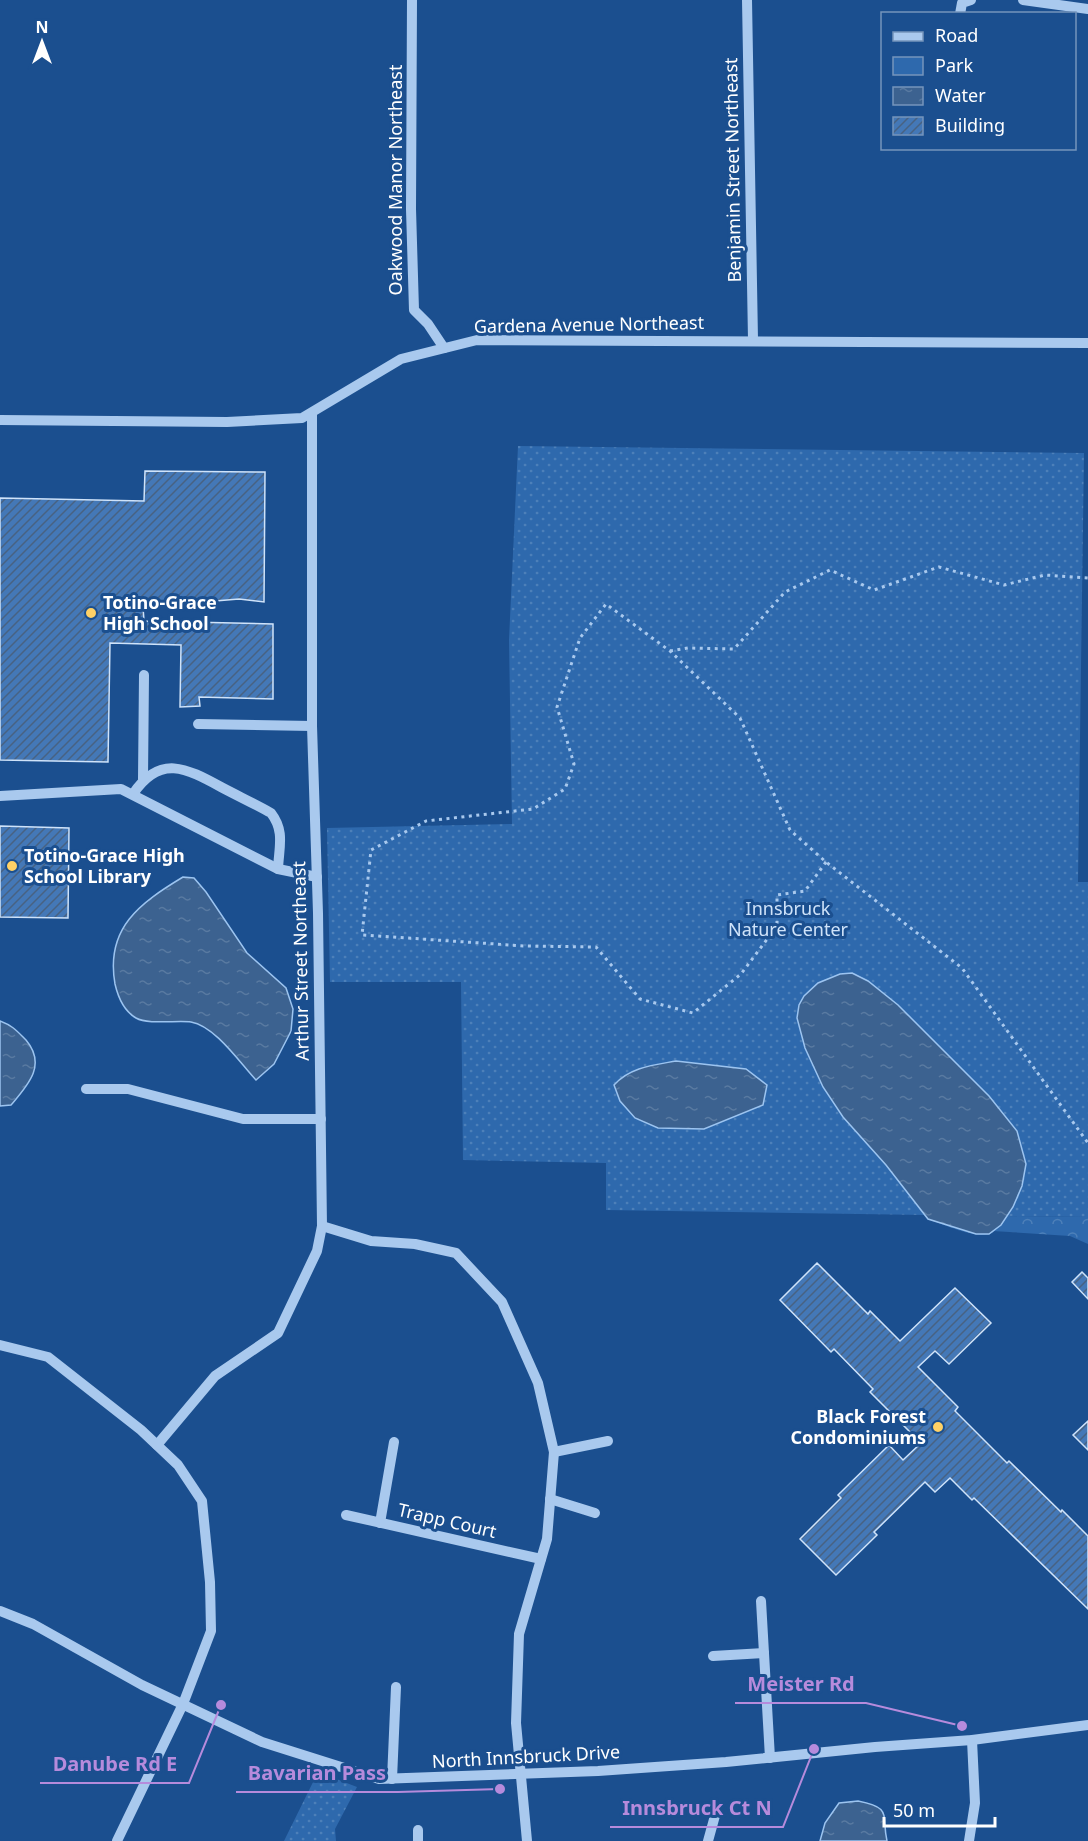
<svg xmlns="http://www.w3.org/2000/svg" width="1088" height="1841" font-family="'Noto Sans',sans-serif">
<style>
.green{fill:url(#green-dots)}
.forest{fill:url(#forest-crowns)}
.water{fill:url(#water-ripples);stroke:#9cc4f0;stroke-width:1.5}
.building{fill:url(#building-hatch);stroke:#cfe3fa;stroke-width:1.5}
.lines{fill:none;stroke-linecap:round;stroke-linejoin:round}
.path{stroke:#a9c9ee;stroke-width:3;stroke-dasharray:3 4.5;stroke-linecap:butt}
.minor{stroke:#a9c9ee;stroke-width:10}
.poi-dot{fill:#ffd166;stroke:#1b4f8f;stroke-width:2}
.labels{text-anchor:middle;stroke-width:6;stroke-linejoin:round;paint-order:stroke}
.street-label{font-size:18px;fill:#fff;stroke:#1b4f8f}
.poi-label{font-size:18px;font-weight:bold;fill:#fff;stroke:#1b4f8f;text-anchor:start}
.park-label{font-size:18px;fill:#cfe3fa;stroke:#1b4f8f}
.leader{fill:none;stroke:#b68bdc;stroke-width:2}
.callout-dot{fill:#b68bdc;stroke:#1b4f8f;stroke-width:2}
.callout-label{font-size:20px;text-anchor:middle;font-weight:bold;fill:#b68bdc;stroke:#1b4f8f;stroke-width:6;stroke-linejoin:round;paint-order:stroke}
</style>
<defs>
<pattern id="green-dots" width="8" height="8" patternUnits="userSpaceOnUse" patternTransform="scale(1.5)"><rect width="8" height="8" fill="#2e69ad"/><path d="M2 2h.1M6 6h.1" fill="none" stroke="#4d80b9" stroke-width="1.8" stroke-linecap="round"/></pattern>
<pattern id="forest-crowns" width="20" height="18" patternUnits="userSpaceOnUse" patternTransform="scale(1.5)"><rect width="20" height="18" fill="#2e69ad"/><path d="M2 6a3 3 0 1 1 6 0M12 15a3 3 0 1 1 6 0" fill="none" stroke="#4d80b9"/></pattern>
<pattern id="water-ripples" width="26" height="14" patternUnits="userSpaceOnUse" patternTransform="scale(1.5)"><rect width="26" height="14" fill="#3c6290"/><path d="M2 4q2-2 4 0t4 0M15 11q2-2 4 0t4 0" fill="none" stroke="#597aa1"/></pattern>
<pattern id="building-hatch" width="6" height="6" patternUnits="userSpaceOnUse" patternTransform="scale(1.5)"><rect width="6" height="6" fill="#4478b7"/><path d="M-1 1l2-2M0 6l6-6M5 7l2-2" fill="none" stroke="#486282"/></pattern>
</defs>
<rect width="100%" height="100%" fill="#1b4f8f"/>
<g class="green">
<path d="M518 446 1084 453 1078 882H1088V1217L1007 1216C1003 1222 997 1231 990 1234 976 1239 942 1224 928 1219L925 1215 606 1210V1163L463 1160 461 982H330L327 828 512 824 509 640Z"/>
<polygon points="318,1772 357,1787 335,1829 336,1841 284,1841"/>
</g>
<polygon class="forest" points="1007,1216 1088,1217 1088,1244 1070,1236 993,1231 1001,1225"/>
<g class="water">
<path d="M183 877 194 878 206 892 247 953 286 988 293 1009 291 1031 287 1039 274 1064 256 1080C240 1063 215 1026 191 1022 178 1020 148 1025 136 1018 124 1011 118 997 115 984 105 928 140 903 183 877Z"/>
<polygon points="852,973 868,981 898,1005 989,1096 1017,1131 1026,1164 1022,1186 1013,1207 1001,1225 989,1234 976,1234 928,1219 886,1165 843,1117 823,1087 805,1048 797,1018 799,1005 804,996 818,983 840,974"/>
<path d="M0 1021C13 1026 16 1030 26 1040 47 1065 28 1085 11 1105L0 1106Z"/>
<path d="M676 1061 746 1069 767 1085 763 1105 704 1129 658 1128 635 1118 620 1101 614 1085C630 1067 654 1065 676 1061Z"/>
<path d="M858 1801C893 1808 881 1814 887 1841H820L825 1823 839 1803Z"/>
</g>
<g class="building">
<polygon points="145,471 265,472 264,602 239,599 143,607 144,621 273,624 273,699 199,697 200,706 180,707 181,645 110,643 108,762 0,760 0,498 144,501"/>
<polygon points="0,826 69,828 68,918 0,917"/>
<polygon points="817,1263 868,1314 870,1311 900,1341 955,1288 991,1323 949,1364 935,1351 918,1367 958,1407 955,1411 1007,1463 1009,1461 1061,1512 1062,1510 1088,1536 1088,1609 974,1498 972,1500 950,1478 935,1492 925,1482 874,1532 877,1535 836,1575 800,1539 841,1498 838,1495 889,1445 903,1460 921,1443 870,1392 873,1389 834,1349 831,1352 780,1300"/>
<polygon points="1082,1272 1088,1278 1088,1299 1072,1282"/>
<polygon points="1088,1421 1088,1450 1073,1435"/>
</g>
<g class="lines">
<g class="path">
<polyline points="670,651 688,648 734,649 785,592 830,570 874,590 939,567 1004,585 1045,575 1088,578"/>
<polyline points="826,862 805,891 777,895 777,926 741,974 693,1013 640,999 596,947 525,946 362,935 371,850 426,821 533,809 565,789 574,764 557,707 580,638 606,604 670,651 740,718 790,830 826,862 962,968 1088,1143"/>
</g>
<g class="minor">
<polyline points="412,0 411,209 414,310 428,324 444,348"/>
<polyline points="747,0 753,340"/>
<polyline points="1023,0 1088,9"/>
<polyline points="960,14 962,3 971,0"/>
<polyline points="0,420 227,422 302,418 401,359 477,340 1088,343"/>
<polyline points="198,724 312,726"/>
<polyline points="143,779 144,675"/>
<path d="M133 794C160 754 186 768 221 787 238 796 255 804 271 813 285 831 279 847 278 869"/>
<polyline points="0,796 121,789 278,869 317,877"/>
<polyline points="86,1089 128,1089 243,1119 321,1119"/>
<polyline points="322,1226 371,1241 415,1244 456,1253 502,1302 538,1383 554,1452 547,1539 519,1634 516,1723 527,1841"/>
<polyline points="0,1345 48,1357 141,1430 178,1465 202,1501 210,1582 211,1631 183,1704 117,1841"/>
<polyline points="157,1445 215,1376 278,1333 317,1251 322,1226 318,913 312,726 312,413"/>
<polyline points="554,1452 608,1441"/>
<polyline points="550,1499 595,1513"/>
<polyline points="346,1515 541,1559"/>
<polyline points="380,1523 394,1442"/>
<polyline points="761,1601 770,1758"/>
<polyline points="0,1611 33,1624 142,1685 262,1742 379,1779 598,1771 726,1762 875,1747 972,1740 1088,1725"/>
<polyline points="713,1656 764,1653"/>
<polyline points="392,1779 396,1687"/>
<polyline points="418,1830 418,1841"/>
<polyline points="708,1841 716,1812"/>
<polyline points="969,1841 975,1803 972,1740"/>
</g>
</g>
<g class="poi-dot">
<circle cx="91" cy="613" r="6"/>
<circle cx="12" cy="866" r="6"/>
<circle cx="938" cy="1427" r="6"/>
</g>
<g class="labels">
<g class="street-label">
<text transform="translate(733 170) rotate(-91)" y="6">Benjamin Street Northeast</text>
<text transform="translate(396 180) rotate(-90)" y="6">Oakwood Manor Northeast</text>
<text transform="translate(589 325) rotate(-1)" y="6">Gardena Avenue Northeast</text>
<text transform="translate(301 961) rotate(-91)" y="6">Arthur Street Northeast</text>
<text transform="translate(447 1521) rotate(13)" y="6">Trapp Court</text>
<text transform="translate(526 1757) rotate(-3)" y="6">North Innsbruck Drive</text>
</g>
<g class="poi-label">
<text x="103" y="609">Totino-Grace<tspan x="103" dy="21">High School</tspan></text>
<text x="24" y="862">Totino-Grace High<tspan x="24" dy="21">School Library</tspan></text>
<text x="926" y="1423" text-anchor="end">Black Forest<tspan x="926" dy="21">Condominiums</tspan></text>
</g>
<g class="park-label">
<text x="788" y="915">Innsbruck<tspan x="788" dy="21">Nature Center</tspan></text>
</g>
</g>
<path class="leader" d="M962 1726L866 1703H735M221 1705L189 1783H40M500 1789L398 1792H236M814 1749L783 1827H610"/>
<g class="callout-dot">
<circle cx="962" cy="1726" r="6"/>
<circle cx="221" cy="1705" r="6"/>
<circle cx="500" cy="1789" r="6"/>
<circle cx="814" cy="1749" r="6"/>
</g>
<g class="callout-label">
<text x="801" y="1691">Meister Rd</text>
<text x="115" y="1771">Danube Rd E</text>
<text x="317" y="1780">Bavarian Pass</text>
<text x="697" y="1815">Innsbruck Ct N</text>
</g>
<rect x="881" y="12" width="195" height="138" fill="#1b4f8f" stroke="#7695bc" stroke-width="1.5"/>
<rect x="893" y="32" width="30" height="9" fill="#a9c9ee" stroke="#7695bc" stroke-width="1.5"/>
<text x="935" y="42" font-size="18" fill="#ffffff">Road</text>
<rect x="893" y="57" width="30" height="18" fill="#2e69ad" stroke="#7695bc" stroke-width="1.5"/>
<text x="935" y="72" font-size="18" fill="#ffffff">Park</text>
<rect x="893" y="87" width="30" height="18" fill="url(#water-ripples)" stroke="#7695bc" stroke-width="1.5"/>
<text x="935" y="102" font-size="18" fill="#ffffff">Water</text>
<rect x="893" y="117" width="30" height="18" fill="url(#building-hatch)" stroke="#7695bc" stroke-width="1.5"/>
<text x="935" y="132" font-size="18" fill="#ffffff">Building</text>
<g transform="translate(42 42)" stroke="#1b4f8f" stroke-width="4.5" paint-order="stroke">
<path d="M0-4.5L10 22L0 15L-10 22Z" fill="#ffffff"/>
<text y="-9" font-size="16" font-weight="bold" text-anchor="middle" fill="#ffffff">N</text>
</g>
<path d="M884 1817v9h111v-9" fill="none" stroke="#ffffff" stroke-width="3"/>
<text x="893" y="1817" font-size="18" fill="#ffffff" stroke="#1b4f8f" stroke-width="4.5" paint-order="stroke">50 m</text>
</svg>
